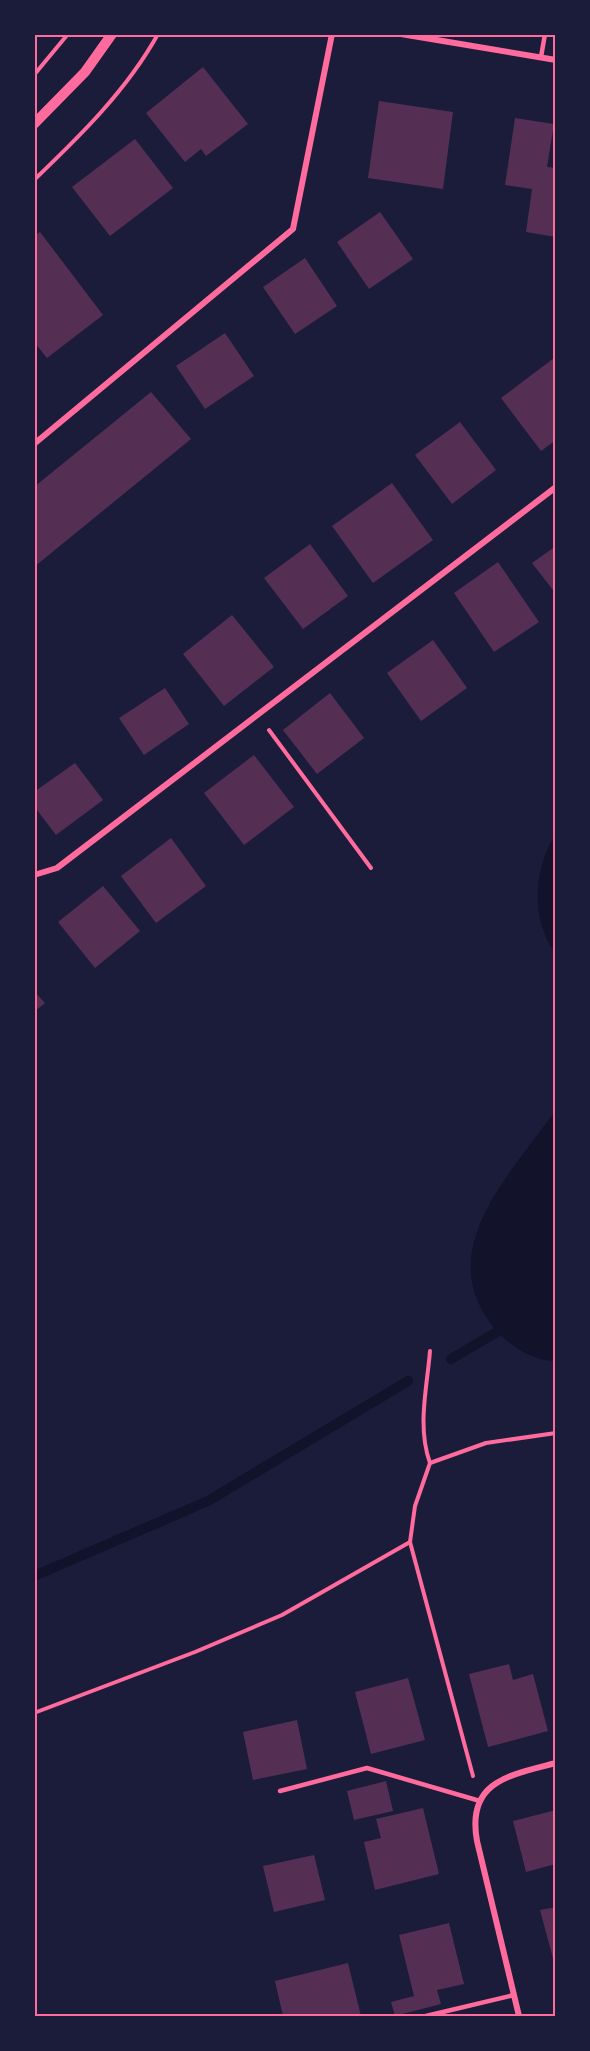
<svg xmlns="http://www.w3.org/2000/svg" width="590" height="2051" font-family="'Golos Text',sans-serif">
<style>
.water{fill:#12122b}
.lines{fill:none;stroke-linecap:round;stroke-linejoin:round}
.stream{stroke:#12122b;stroke-width:10}
.building{fill:#542f53}
.path{stroke:#ff6b9d;stroke-width:4}
.service{stroke:#ff6b9d;stroke-width:4.5}
.minor{stroke:#ff6b9d;stroke-width:6}
.tertiary{stroke:#ff6b9d;stroke-width:10}
.neatline{fill:none;stroke:#ff6b9d;stroke-width:2}
</style>
<rect width="100%" height="100%" fill="#1b1b3a"/>
<g class="water">
<path d="M555 835 556 953H555C531 920 533 870 555 835Z"/>
<path d="M555 1111 556 1361C534 1362 510 1346 496 1330 429 1252 512 1173 555 1111Z"/>
</g>
<g class="lines">
<g class="stream">
<polyline points="451,1359 497,1332"/>
<polyline points="34,1576 208,1501 408,1381"/>
</g>
</g>
<g class="building">
<polygon points="203,67 248,124 206,156 201,149 185,162 146,113"/>
<polygon points="379,101 453,112 443,189 368,178"/>
<polygon points="515,118 554,124 547,167 556,168 556,237 526,232 532,189 505,185"/>
<polygon points="135,139 173,188 110,236 72,187"/>
<polygon points="380,212 413,259 369,289 337,242"/>
<polygon points="40,232 103,315 47,358 34,342 34,236"/>
<polygon points="305,258 337,306 295,334 263,287"/>
<polygon points="225,333 254,376 205,409 176,366"/>
<polygon points="554,358 556,440 541,451 501,398"/>
<polygon points="151,392 191,439 34,567 34,487"/>
<polygon points="460,422 496,470 452,504 415,455"/>
<polygon points="392,483 433,540 373,583 332,526"/>
<polygon points="310,544 348,596 303,629 264,578"/>
<polygon points="556,546 556,594 532,563"/>
<polygon points="498,562 539,622 494,652 454,593"/>
<polygon points="232,615 274,667 224,706 183,654"/>
<polygon points="433,640 467,688 421,721 387,673"/>
<polygon points="165,688 189,724 144,755 119,718"/>
<polygon points="330,693 364,738 317,774 283,730"/>
<polygon points="254,755 294,807 244,845 204,793"/>
<polygon points="75,763 103,800 56,835 34,806 34,792"/>
<polygon points="171,838 206,886 156,923 121,876"/>
<polygon points="103,886 140,931 95,968 58,922"/>
<polygon points="34,991 45,1003 34,1012"/>
<polygon points="509,1664 513,1680 533,1674 548,1731 488,1747 469,1674"/>
<polygon points="408,1678 425,1740 371,1754 355,1692"/>
<polygon points="297,1720 307,1769 253,1780 243,1732"/>
<polygon points="386,1781 393,1811 354,1820 347,1791"/>
<polygon points="423,1808 439,1874 375,1890 364,1842 381,1838 376,1819"/>
<polygon points="556,1810 556,1864 526,1872 513,1821"/>
<polygon points="314,1855 325,1900 274,1912 263,1866"/>
<polygon points="556,1907 556,1966 555,1966 540,1910"/>
<polygon points="449,1923 464,1984 437,1990 441,2004 395,2016 391,2002 414,1996 399,1935"/>
<polygon points="348,1963 361,2016 283,2016 275,1981"/>
</g>
<g class="lines">
<g class="path">
<polyline points="34,75 68,34"/>
<path d="M34 180C80 136 127 90 158 34"/>
<polyline points="269,730 371,868"/>
<path d="M430 1463C417 1427 427 1388 430 1351"/>
<polyline points="410,1542 473,1776"/>
<polyline points="34,1713 195,1652 282,1615 410,1542 415,1506 430,1463 486,1443 556,1433"/>
</g>
<g class="service">
<polyline points="541,57 545,34"/>
<polyline points="280,1791 367,1768 480,1801"/>
<polyline points="426,2016 514,1995"/>
</g>
<g class="minor">
<polyline points="401,34 556,60"/>
<polyline points="34,444 293,229 332,34"/>
<polyline points="34,875 57,868 556,487"/>
<path d="M519 2016 477 1841C466 1781 510 1775 556 1763"/>
</g>
<polyline class="tertiary" points="34,124 85,72 112,34"/>
</g>
<rect width="590" height="2051" fill="none" stroke="#1b1b3a" stroke-width="72"/>
<rect x="36" y="36" width="518" height="1979" class="neatline"/>
</svg>
